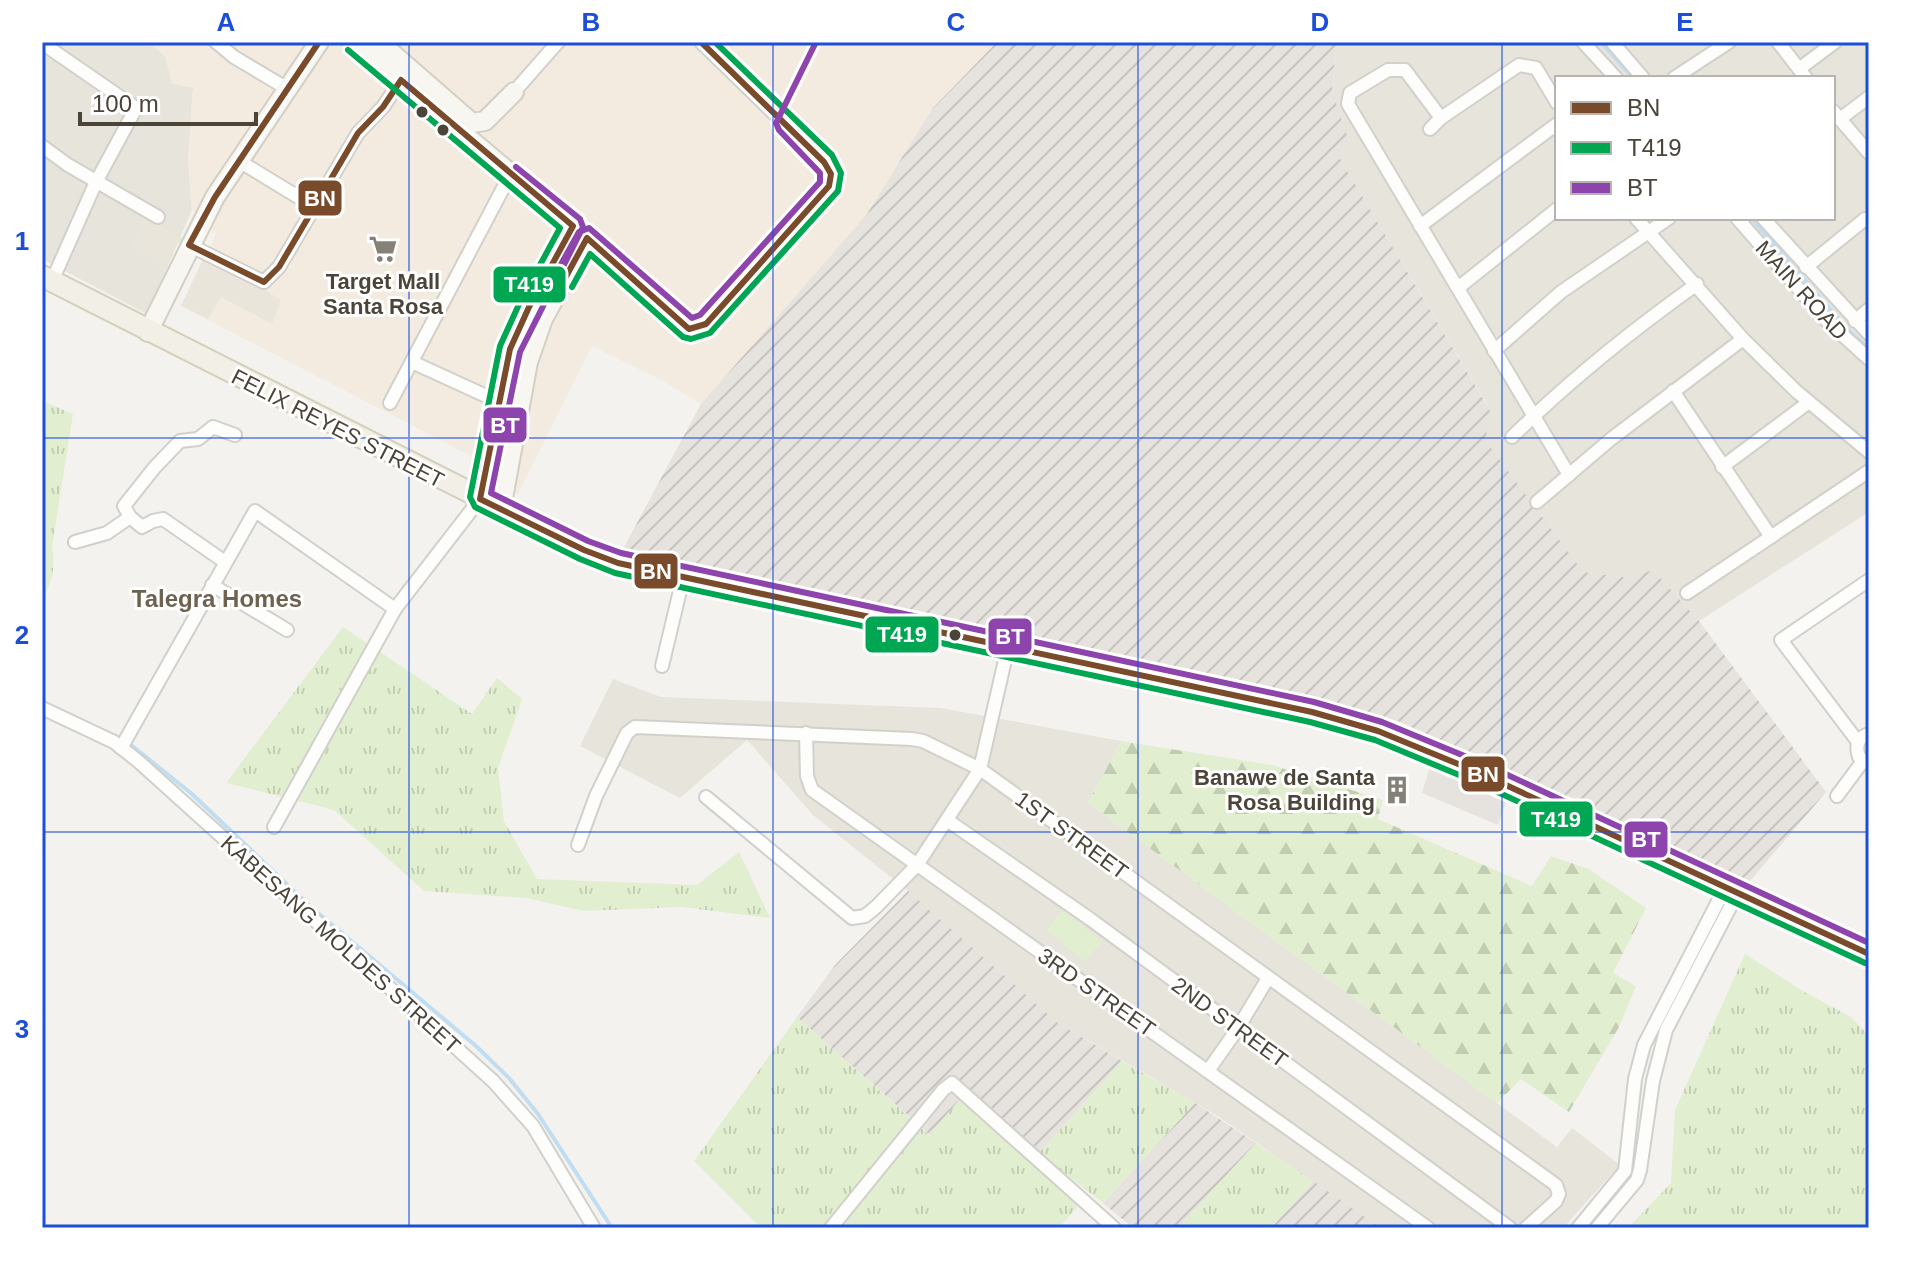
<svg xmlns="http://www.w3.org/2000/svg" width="1911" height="1270" font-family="Helvetica,sans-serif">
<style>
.residential{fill:#e7e4dc;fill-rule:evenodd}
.commercial{fill:#f3ebdf}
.industrial{fill:url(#industrial-furrows)}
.education{fill:#eae5da}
.grass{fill:url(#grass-tufts)}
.forest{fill:url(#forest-firs)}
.pitch{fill:#e1eecf}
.parking{fill:#e6e3df}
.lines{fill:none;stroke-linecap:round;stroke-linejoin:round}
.stream{stroke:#c0ddf1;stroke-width:4}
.street-casing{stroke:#d2d0cb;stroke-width:16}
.secondary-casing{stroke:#d3cfc5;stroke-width:22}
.primary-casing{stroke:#d6cebb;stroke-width:24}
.street{stroke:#fdfdfc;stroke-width:12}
.secondary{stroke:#f7f6f1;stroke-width:18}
.primary{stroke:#f2efe6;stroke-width:20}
.bus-1-casing{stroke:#fff;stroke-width:12}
.bus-2-casing{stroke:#fff;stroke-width:12}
.bus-3-casing{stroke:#fff;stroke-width:12}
.bus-1{stroke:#7a4b2a;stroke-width:6}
.bus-2{stroke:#00a651;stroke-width:6}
.bus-3{stroke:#8e44ad;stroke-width:6}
.grid{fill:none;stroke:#1d4ed8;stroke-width:2;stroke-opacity:0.55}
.bus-dot{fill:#4b4439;stroke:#fff;stroke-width:3}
.labels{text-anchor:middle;stroke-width:6;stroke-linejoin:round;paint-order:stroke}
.poi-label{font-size:22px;font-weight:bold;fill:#4b4439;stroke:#fff}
.street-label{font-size:22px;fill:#4b4439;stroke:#fff}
.neighbourhood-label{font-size:24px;font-weight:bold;fill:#6e6250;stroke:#fff}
.line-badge{stroke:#fff;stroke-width:3}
.badge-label{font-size:22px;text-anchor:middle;font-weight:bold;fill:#fff}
.neatline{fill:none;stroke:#1d4ed8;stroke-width:3}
.grid-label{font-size:26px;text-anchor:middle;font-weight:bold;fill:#1d4ed8}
</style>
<defs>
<pattern id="industrial-furrows" width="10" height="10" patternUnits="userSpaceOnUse" patternTransform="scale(2)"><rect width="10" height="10" fill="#e6e2de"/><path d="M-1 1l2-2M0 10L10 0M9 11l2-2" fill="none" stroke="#c7c3bf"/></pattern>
<pattern id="grass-tufts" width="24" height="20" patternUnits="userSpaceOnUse" patternTransform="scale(2)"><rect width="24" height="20" fill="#e1eecf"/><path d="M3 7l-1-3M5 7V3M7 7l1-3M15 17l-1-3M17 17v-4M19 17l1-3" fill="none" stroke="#c3cdb2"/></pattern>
<pattern id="forest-firs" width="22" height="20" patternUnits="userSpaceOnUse" patternTransform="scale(2)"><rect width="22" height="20" fill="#e1eecf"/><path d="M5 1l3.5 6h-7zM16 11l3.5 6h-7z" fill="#c3cdb2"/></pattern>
</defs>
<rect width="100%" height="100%" fill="#f4f2ee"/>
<g class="residential">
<polygon points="42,42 148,42 165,56 193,88 188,161 192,210 147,314 42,259"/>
<path d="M1336 42H1869V512L1699 621 1653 570 1629 578 1583 573 1485 440 1491 411 1337 154 1332 91ZM1557 78H1833V218H1557Z"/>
<polygon points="613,679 661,697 941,708 1121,741 1088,803 1557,1147 1572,1128 1620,1165 1563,1228 1381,1228 1219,1117 1058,1023 908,891 813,815 747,740 680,798 580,746"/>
</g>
<polygon class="commercial" points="148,42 997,42 932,109 867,214 701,404 661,380 592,346 518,494 468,474 471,456 181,306 216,234 192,210 188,161 193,88 172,84 165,56"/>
<g class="industrial">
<polygon points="997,42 1336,42 1332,91 1349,142 1337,154 1491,412 1485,440 1583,572 1629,578 1653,570 1699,621 1826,792 1750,881 1398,721 1327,703 723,576 623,549 701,404 867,214 932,109"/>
<polygon points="908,891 1058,1023 1122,1061 1030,1163 960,1099 930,1135 797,1017 835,965"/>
<polygon points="1195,1103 1256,1143 1178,1228 1133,1228 1103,1203"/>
<polygon points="1313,1181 1381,1228 1271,1228"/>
</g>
<polygon class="education" points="146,215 281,300 272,324 221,297 208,319 181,306 203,259 177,242 167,264 131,245"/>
<g class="grass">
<path d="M42 401 73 414 52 547C56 569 52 581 42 601Z"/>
<polygon points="343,627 472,714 497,678 522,699 498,768 504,821 537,879 697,885 739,852 770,918 682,907 584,911 526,898 424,891 334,810 226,783"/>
<polygon points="1745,954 1806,993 1851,1017 1869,1036 1869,1228 1628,1228 1671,1183 1675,1110"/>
<polygon points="797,1017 929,1135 960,1099 1078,1206 1059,1228 761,1228 694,1161"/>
<polygon points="1122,1061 1195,1103 1103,1203 1039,1153"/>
<polygon points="1256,1143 1313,1181 1271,1228 1178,1228"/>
</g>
<polygon class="forest" points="1121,741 1272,765 1383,800 1378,819 1532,886 1551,856 1589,869 1646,908 1613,973 1636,986 1619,1027 1569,1112 1521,1079 1497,1103 1088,803"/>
<polygon class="pitch" points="1062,910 1102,941 1086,962 1047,931"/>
<polygon class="parking" points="1430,766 1506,802 1498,825 1422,793"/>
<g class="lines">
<g class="stream">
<polyline points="1601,42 1633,78"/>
<polyline points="1751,218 1848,330 1869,349"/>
<polyline points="100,729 126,741 192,794 312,908 476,1046 509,1078 538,1114 612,1228"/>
</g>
<defs>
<g id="street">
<polyline points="216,42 234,57 286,88"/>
<polyline points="1583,42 1616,78"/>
<polyline points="1612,42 1643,78"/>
<polyline points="1778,42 1806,78"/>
<polyline points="42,43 136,108 96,182 52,281"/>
<polyline points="1799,69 1835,42"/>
<polyline points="1674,78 1729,42"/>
<polyline points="514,92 558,42"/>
<polyline points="1833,111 1869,153"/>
<polyline points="1441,118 1405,70 1388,70 1350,93 1348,104 1569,475"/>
<polyline points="1840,119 1869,97"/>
<polyline points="1430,129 1441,118 1519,65 1536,68 1557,103"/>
<polyline points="42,146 68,165 158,217"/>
<polyline points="239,161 313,206"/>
<polyline points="1636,218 1743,339 1796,391 1869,452"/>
<polyline points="1737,218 1825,319 1869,359"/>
<polyline points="1763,218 1869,334"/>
<polyline points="1420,226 1557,124"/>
<polyline points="587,238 689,329 706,324 829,186 831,174 824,162 701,42"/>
<polyline points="189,245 264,282 279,267 358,133 383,107 401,80"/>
<polyline points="1806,267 1865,219"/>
<polyline points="1458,288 1557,209"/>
<polyline points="1855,321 1869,309"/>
<polyline points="1494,351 1561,292 1669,218"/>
<polyline points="412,362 497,401"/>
<polyline points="1673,391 1771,537"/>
<polyline points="390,403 510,175"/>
<path d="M1512 437C1570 380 1631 331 1697 284"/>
<polyline points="1722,467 1809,402"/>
<polyline points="1537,502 1611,439 1743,339"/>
<polyline points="130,517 124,506 155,467 180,441 198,439 213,427 235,435"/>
<polyline points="75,542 107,533 130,517 142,527 153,521 163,519 225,562"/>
<polyline points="212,585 287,630"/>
<polyline points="1687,593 1869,471"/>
<polyline points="662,666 683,578"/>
<polyline points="42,708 114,742 138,761 493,1081 533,1126 594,1228"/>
<polyline points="806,733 807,776 812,790 1428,1228"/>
<polyline points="1858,742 1781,640 1869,580"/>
<polyline points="121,748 255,511 395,609 480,499"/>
<path d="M1868 763 1859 757C1855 746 1858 737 1869 734"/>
<polyline points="1837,796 1863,761"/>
<polyline points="706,797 852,918 865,916 876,907 917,865 980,769 1008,647"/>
<polyline points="947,820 1090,919 1510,1228"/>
<polyline points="274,827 395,609"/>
<polyline points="578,845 596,796 627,733 635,727 912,739 923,741 980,769 1556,1185 1559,1194 1556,1201 1526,1228"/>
<polyline points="1208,1071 1238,1028 1268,978"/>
<polyline points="831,1228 943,1090 952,1083 1114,1228"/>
<polyline points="1578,1228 1625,1171 1635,1079 1644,1045 1726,886"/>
<polyline points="1597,1228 1637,1180 1640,1170 1653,1081 1666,1030 1738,892"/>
</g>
<g id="secondary">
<polyline points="354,42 573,226 529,307 510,349 480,499"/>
<polyline points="379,42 472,123 485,121 514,92"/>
<polyline points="148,332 215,197 319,42"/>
<polyline points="501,509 528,362 543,319 587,238 573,226"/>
</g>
<polyline id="primary" points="42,276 584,550 618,563 683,578 1312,712 1378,731 1480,773 1869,954"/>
</defs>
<use href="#street" class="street-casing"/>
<use href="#secondary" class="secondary-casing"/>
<use href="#primary" class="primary-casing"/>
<use href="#street" class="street"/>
<use href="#secondary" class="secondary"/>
<use href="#primary" class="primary"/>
<defs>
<g id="bus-1">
<polyline points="319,42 215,197 189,245 264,282 279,267 358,133 383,107 401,80 573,226 529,307 510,349 480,499 584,550 618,563 1312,712 1378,731 1480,773 1869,954"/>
<polyline points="563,282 587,238 689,329 706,324 829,186 831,174 824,162 701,42"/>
</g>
<g id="bus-2">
<polyline points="348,50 560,228 520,302 500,346 470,497 475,507 580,559 615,573 1310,722 1375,740 1476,782 1865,963"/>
<polyline points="572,287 590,254 683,337 691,339 710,333 838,191 841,173 832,155 715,42"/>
</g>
<g id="bus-3">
<polyline points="516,167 580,219 583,227 520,352 491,493 588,541 621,553 1314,702 1382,722 1484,764 1869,943"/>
<polyline points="554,277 579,232 589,228 692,318 700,315 820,182 820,173 779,130 776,123 816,42"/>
</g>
</defs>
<use href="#bus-1" class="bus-1-casing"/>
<use href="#bus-2" class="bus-2-casing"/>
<use href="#bus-3" class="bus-3-casing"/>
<use href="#bus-1" class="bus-1"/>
<use href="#bus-2" class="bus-2"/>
<use href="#bus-3" class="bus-3"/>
</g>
<path class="grid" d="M409 42V1228M773 42V1228M1138 42V1228M1502 42V1228M42 438H1869M42 832H1869"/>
<defs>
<symbol id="supermarket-bare" viewBox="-9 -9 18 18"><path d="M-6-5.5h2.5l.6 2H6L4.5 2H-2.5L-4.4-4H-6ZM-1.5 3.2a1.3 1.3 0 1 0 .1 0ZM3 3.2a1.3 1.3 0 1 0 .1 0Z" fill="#868178" stroke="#fff" stroke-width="2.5" paint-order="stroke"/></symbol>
<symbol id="building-bare" viewBox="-9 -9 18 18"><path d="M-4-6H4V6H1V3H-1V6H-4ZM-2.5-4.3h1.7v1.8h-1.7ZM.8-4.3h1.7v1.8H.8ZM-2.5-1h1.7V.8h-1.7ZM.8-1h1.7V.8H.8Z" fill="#868178" stroke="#fff" stroke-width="2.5" paint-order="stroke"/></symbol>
</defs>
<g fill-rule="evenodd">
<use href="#supermarket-bare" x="363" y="229" width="40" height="40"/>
<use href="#building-bare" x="1377" y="770" width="40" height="40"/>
</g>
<g class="bus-dot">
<circle cx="422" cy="112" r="7"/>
<circle cx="443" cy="130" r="7"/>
<circle cx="955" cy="635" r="7"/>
</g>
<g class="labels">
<g class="poi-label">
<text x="383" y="289">Target Mall<tspan x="383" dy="25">Santa Rosa</tspan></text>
<text x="1375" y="785" text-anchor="end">Banawe de Santa<tspan x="1375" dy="25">Rosa Building</tspan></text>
</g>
<g class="street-label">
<text transform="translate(1802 290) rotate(48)" y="8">MAIN ROAD</text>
<text transform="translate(338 428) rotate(27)" y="8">FELIX REYES STREET</text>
<text transform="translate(1072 835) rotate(36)" y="8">1ST STREET</text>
<text transform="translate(341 944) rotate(42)" y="8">KABESANG MOLDES STREET</text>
<text transform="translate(1097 992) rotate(35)" y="8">3RD STREET</text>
<text transform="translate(1230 1022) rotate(36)" y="8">2ND STREET</text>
</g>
<g class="neighbourhood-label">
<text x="217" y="607">Talegra Homes</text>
</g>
</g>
<g class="line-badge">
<rect x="297" y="179" width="46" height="38" rx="8" fill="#7a4b2a"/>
<rect x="492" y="265" width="75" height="39" rx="8" fill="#00a651"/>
<rect x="482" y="406" width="46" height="38" rx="8" fill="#8e44ad"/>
<rect x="633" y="552" width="46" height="38" rx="8" fill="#7a4b2a"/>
<rect x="864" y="615" width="76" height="39" rx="8" fill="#00a651"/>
<rect x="987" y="617" width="46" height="39" rx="8" fill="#8e44ad"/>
<rect x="1460" y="755" width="46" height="38" rx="8" fill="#7a4b2a"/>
<rect x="1518" y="800" width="76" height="38" rx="8" fill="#00a651"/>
<rect x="1623" y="820" width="46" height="39" rx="8" fill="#8e44ad"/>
</g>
<g class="badge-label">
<text x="320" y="206">BN</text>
<text x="529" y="292">T419</text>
<text x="505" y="433">BT</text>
<text x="656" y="579">BN</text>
<text x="902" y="642">T419</text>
<text x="1010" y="644">BT</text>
<text x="1483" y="782">BN</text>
<text x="1556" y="827">T419</text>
<text x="1646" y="847">BT</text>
</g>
<rect width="1911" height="1270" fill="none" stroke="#ffffff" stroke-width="88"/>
<rect x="1555" y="76" width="280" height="144" fill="#ffffff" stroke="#b7b4b0" stroke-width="2"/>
<rect x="1571" y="102" width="40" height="12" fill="#7a4b2a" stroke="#b7b4b0" stroke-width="2"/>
<text x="1627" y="116" font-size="24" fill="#4b4439">BN</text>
<rect x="1571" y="142" width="40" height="12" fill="#00a651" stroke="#b7b4b0" stroke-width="2"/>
<text x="1627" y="156" font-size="24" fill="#4b4439">T419</text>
<rect x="1571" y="182" width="40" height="12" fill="#8e44ad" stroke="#b7b4b0" stroke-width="2"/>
<text x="1627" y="196" font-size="24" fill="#4b4439">BT</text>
<path d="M80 112v12h176v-12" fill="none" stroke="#4b4439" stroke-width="4"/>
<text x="92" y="112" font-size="24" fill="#4b4439" stroke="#ffffff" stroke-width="6" paint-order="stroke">100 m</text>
<rect x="44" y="44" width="1823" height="1182" class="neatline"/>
<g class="grid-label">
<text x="226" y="31">A</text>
<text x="591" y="31">B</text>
<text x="956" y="31">C</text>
<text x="1320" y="31">D</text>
<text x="1685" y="31">E</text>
<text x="22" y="250">1</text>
<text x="22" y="644">2</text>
<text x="22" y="1038">3</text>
</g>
</svg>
